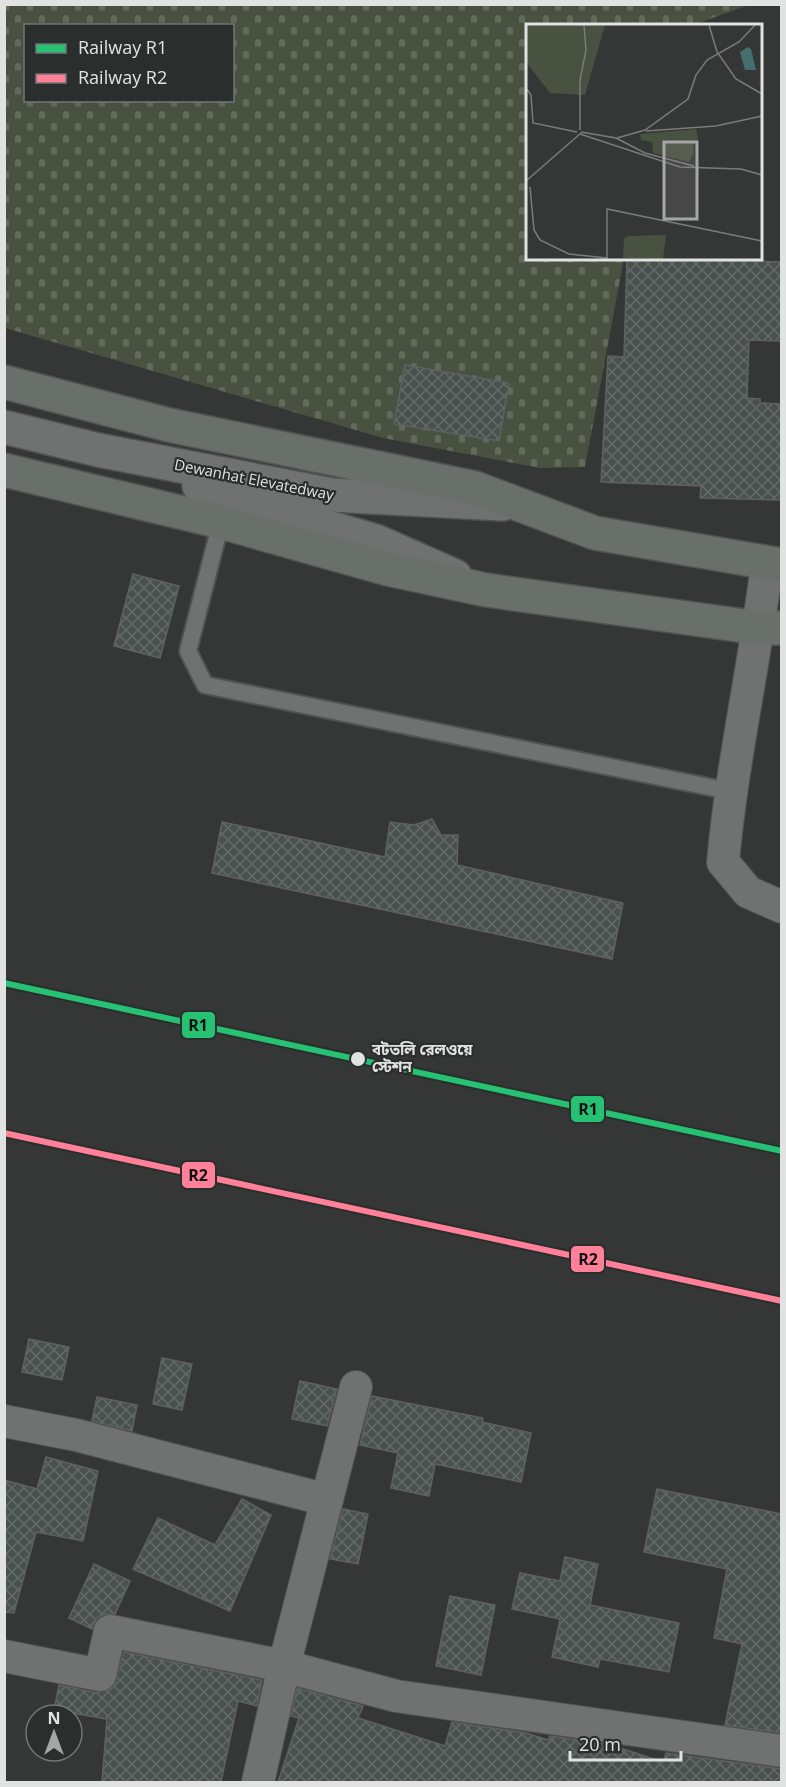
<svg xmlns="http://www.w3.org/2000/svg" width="786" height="1787" font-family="'Open Sans','Noto Sans Bengali',sans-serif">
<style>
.cemetery{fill:url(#cemetery-stones);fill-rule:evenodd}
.building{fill:url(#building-cross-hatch);stroke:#5f6161;stroke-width:1.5}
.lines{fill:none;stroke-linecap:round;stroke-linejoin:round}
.lane-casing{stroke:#515352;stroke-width:20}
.street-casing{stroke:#515352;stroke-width:34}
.secondary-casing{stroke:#515352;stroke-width:36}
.primary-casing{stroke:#515352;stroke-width:36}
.lane{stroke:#707272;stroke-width:16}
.street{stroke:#707272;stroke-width:32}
.secondary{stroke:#707272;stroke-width:33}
.primary{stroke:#69706b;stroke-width:33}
.rail-1-casing{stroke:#2a2e2c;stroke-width:10}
.rail-2-casing{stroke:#2a2e2c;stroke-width:10}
.rail-1{stroke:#26c172;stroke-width:6}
.rail-2{stroke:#ff8098;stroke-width:6}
.stop-dot{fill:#e1e3e2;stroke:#2a2e2c;stroke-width:2}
.labels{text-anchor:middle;stroke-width:4.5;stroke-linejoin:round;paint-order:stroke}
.street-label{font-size:15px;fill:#e1e3e2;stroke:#2a2e2c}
.stop-label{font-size:15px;font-weight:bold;fill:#e1e3e2;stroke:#2a2e2c;text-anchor:start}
.inset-road{fill:none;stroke:#7a7c7b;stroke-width:1.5}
.view{fill:#a5a7a6;fill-opacity:0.15;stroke:#a5a7a6;stroke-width:3}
.inset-edge{fill:none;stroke:#e1e3e2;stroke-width:3}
.line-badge{stroke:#2a2e2c;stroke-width:2}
.pale-badge-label{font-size:16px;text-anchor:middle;font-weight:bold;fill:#111}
</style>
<defs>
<pattern id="cemetery-stones" width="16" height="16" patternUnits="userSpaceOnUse" patternTransform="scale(1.5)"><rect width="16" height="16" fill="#495140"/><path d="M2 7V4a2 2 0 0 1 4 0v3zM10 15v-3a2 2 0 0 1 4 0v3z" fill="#636a5b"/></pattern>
<pattern id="building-cross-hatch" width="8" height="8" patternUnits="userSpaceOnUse" patternTransform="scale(1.5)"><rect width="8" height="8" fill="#49514f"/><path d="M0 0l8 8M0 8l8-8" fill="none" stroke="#636a68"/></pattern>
</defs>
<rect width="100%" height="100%" fill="#353736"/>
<path class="cemetery" d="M4 5H749L693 25 528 26V258H624L585 467 540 468 383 438 5 328ZM26 26H232V100H26Z"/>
<g class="building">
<polygon points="627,258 782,262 782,341 749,340 747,398 760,399 760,403 782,404 782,500 700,498 701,486 601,482 608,356 624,357"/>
<polygon points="405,365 509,383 499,441 394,424"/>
<polygon points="133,574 179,586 160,658 114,646"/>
<polygon points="432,819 441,835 458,835 457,865 623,903 612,959 212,873 222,822 385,857 390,822 414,825"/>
<polygon points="29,1339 69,1347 62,1380 22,1372"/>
<polygon points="162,1358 192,1364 182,1410 153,1404"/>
<polygon points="300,1381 337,1389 327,1426 292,1419"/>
<polygon points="372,1396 483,1418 482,1422 531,1433 521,1482 435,1464 429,1496 391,1488 398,1453 360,1445"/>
<polygon points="97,1397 137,1405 132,1431 92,1421"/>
<polygon points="46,1457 98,1471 83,1541 36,1532 14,1613 4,1612 4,1480 37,1489"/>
<polygon points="657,1489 782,1514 782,1733 725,1725 742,1644 714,1638 727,1569 644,1552"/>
<polygon points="242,1499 271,1515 230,1611 133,1569 158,1518 215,1545"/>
<polygon points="343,1509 368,1514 358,1564 330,1559"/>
<polygon points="565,1557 598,1564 590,1605 679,1623 669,1672 600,1659 598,1667 552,1657 560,1619 512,1609 520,1573 560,1581"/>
<polygon points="94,1564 130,1581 115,1614 105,1614 97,1618 92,1629 69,1618"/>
<polygon points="450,1596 495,1605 481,1675 436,1666"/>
<polygon points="124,1652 262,1680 257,1706 238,1701 221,1782 102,1782 107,1719 54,1710 59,1685 97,1693 113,1687"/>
<polygon points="297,1688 363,1706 358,1718 445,1746 452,1722 526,1733 548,1740 550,1736 611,1745 663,1762 666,1753 782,1769 782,1782 278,1782 299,1718 291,1716"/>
</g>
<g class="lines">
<defs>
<polyline id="lane" points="221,522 188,651 205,685 729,791"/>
<g id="street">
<path d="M767 564C755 664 732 762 723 862L748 892 782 907"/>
<polyline points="4,1421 76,1435 327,1500"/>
<polyline points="4,1656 100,1675 110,1631 284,1666 396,1696 782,1751"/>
<polyline points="258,1782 284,1666 356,1387"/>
</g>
<g id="secondary">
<polyline points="4,427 98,450 332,495 502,504"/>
<polyline points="199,486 246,503 376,541 455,576"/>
</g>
<g id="primary">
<polyline points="4,382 169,425 475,488 595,533 782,565"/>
<polyline points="4,470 221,522 388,569 486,590 759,628 782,628"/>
</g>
</defs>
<use href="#lane" class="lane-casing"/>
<use href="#street" class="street-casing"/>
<use href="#secondary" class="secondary-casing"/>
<use href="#primary" class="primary-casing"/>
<use href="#lane" class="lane"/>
<use href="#street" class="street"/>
<use href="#secondary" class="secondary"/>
<use href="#primary" class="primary"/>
<defs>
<polyline id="rail-1" points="4,983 782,1151"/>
<polyline id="rail-2" points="4,1133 782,1301"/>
</defs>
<use href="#rail-1" class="rail-1-casing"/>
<use href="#rail-2" class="rail-2-casing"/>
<use href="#rail-1" class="rail-1"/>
<use href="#rail-2" class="rail-2"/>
</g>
<circle class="stop-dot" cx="358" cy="1059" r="8"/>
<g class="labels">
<g class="street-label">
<text transform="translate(254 480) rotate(11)" y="5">Dewanhat Elevatedway</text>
</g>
<g class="stop-label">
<text x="372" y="1055">বটতলি রেলওয়ে<tspan x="372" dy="17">স্টেশন</tspan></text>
</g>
</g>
<g transform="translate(526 24)">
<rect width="236" height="236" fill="#353736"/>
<path d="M0 1H79L59 71 24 69 0 38Z" fill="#495140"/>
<path d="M170 105 172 115 167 120 168 128 163 138 127 129 126 118 115 116 114 110Z" fill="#495140"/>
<path d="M140 211 137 235 97 234 98 215 102 212Z" fill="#495140"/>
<path d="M222 23 225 25 230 46H219L214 28Z" fill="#476e6f"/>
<path class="inset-road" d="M183 1 191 28 210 55 236 70M0 64 5 71 7 99 51 108M54 106V56L60 26 58 1M120 107 190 102 236 92M55 108 90 114 119 129 168 142M54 110 154 143 215 145 236 151M91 114 119 106 162 75 170 51 181 36 213 18 229 1M0 157 55 109M4 163 8 206 14 216 43 230 81 234M81 235V185L236 217"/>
<path class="view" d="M138 118H171V195H138Z"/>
<rect width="236" height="236" class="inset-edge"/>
</g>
<g class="line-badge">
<rect x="181" y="1011" width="35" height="28" rx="6" fill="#26c172"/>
<rect x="570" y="1095" width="35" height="28" rx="6" fill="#26c172"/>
<rect x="181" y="1161" width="35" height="28" rx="6" fill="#ff8098"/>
<rect x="570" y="1245" width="35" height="28" rx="6" fill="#ff8098"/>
</g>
<g class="pale-badge-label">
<text x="198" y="1031">R1</text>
<text x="588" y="1115">R1</text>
<text x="198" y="1181">R2</text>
<text x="588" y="1265">R2</text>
</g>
<rect width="786" height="1787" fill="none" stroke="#e1e3e2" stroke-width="12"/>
<rect x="24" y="24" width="210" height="78" fill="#2a2e2c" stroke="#737675" stroke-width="1.5"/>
<rect x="36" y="44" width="30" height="9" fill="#26c172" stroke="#737675" stroke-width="1.5"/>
<text x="78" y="54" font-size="18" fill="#e1e3e2">Railway R1</text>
<rect x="36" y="74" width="30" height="9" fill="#ff8098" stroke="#737675" stroke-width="1.5"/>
<text x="78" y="84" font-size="18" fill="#e1e3e2">Railway R2</text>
<g transform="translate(54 1733)"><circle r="28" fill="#2a2e2c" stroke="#737675" stroke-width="1.5"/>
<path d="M0-4.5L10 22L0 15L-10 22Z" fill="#a5a7a6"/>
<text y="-9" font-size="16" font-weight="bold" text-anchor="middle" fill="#e1e3e2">N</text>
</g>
<path d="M570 1751v9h111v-9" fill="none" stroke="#e1e3e2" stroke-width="3"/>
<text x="579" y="1751" font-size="18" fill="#e1e3e2" stroke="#2a2e2c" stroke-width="4.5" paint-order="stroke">20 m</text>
</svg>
